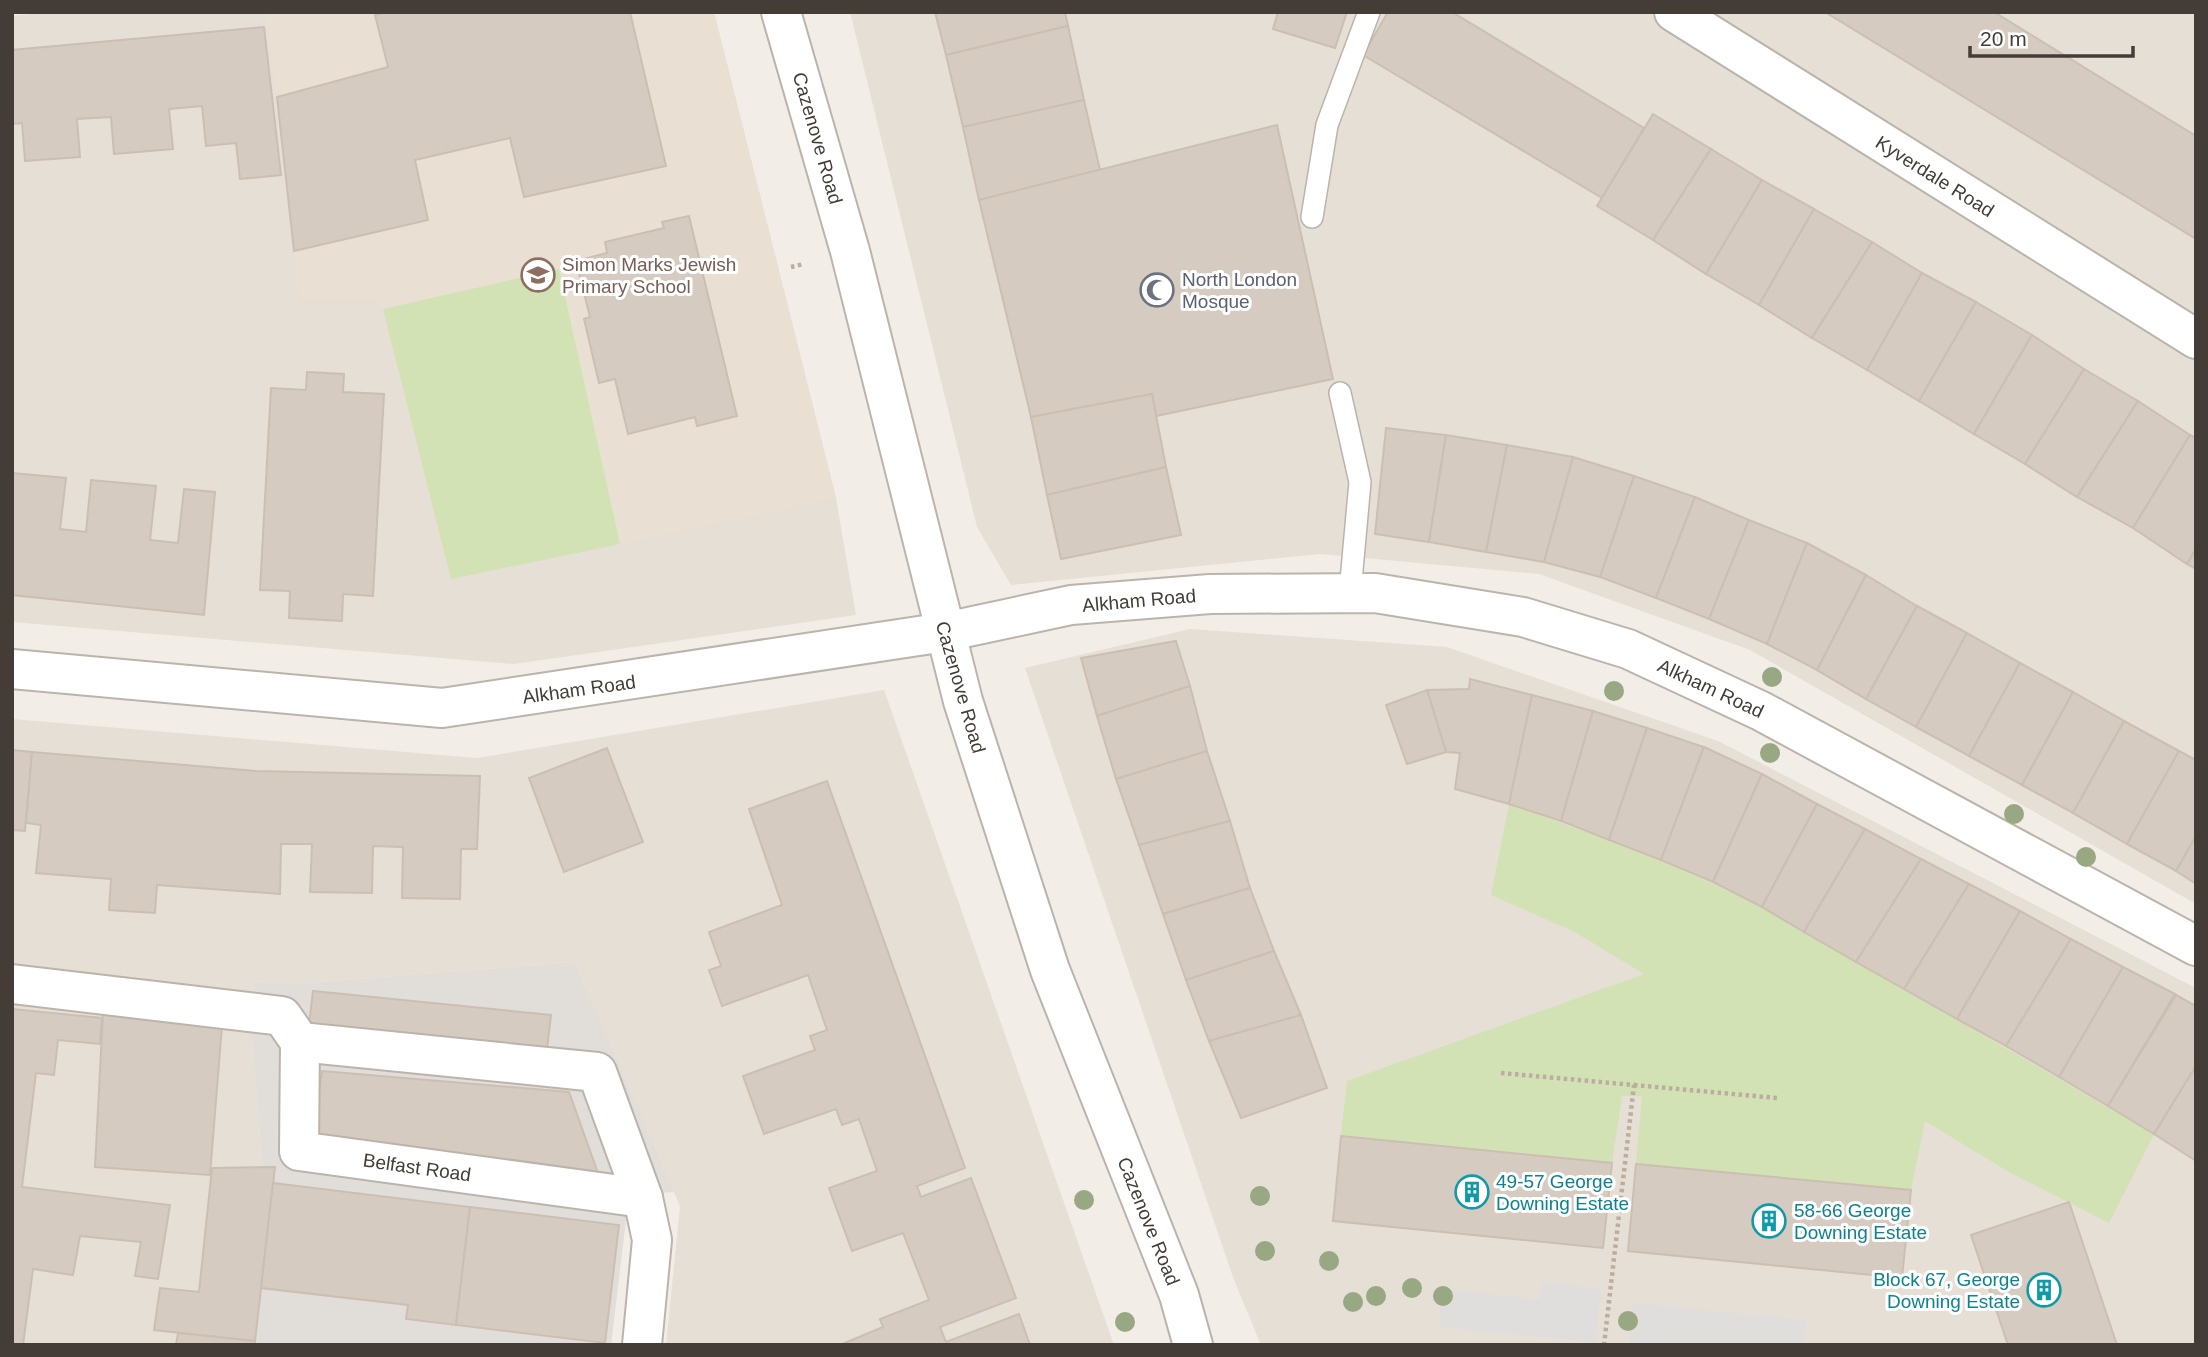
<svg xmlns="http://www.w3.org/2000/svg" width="2208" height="1357" font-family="Helvetica,sans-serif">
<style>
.residential{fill:#e5dfd6}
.industrial{fill:#e1ddd9}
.education{fill:#e9e0d3}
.green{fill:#d2e2b4}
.parking{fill:#e0dedc}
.building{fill:#d5cbc1;stroke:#ccbfb2;stroke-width:2}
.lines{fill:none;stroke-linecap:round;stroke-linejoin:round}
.service-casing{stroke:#bcb4ab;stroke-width:24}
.minor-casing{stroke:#bcb4ab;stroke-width:42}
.tertiary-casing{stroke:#bcb4ab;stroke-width:42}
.path{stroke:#bcae9e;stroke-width:4.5;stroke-dasharray:3.5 3.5;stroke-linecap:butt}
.service{stroke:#fff;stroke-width:21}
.minor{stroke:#fff;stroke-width:38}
.tertiary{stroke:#fff;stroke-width:38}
.tree{fill:#98a882}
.labels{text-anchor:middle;stroke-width:6;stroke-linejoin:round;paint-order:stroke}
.street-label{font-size:19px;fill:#443d37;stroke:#fff}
.education-label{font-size:19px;fill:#785e54;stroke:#fff;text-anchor:start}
.worship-label{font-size:19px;fill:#5b616d;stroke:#fff;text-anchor:start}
.culture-label{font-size:19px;fill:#0d838f;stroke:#fff;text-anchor:start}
</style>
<rect width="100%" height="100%" fill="#f2ede7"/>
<g class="residential">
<polygon points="49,12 714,12 836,498 856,615 514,664 12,622 12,16"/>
<polygon points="850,12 2196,12 2196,904 1750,650 1539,574 1320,554 1011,585 977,527"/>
<polygon points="1190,629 1447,647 1718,741 2196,988 2196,1345 1261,1345 1234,1280 1025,668"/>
<polygon points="884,690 1114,1345 666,1345 680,1206 573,962 294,984 254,982 252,1035 262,1163 275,1167 255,1341 178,1334 176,1345 12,1345 12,719 477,758"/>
</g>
<polygon class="industrial" points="574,962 674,1192 629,1195 611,1345 176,1345 178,1333 255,1341 275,1167 262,1164 252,1035 254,982 294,984"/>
<polygon class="education" points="267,12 714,12 836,498 451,579 381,299 299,299"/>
<g class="green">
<polygon points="559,269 620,544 451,579 383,309"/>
<polygon points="1509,804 1661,860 1762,907 2154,1134 2109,1223 2009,1172 1925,1121 1911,1190 1636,1164 1642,1096 1622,1096 1612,1163 1341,1136 1347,1081 1644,974 1575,932 1491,895"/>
</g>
<g class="parking">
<polygon points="1542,1282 1601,1289 1595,1342 1439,1327 1441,1289 1539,1299"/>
<polygon points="1633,1303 1806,1320 1803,1345 1629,1345"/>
</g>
<g class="building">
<polygon points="386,12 630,12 666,166 524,197 510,138 415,160 428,220 294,251 277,97 388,67 375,15"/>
<polygon points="935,12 1065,12 1068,26 946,55"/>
<polygon points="1278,12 1347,12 1335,48 1273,29"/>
<polygon points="1388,12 1452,12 1644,128 1602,198 1363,55"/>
<polygon points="1825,12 1994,12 2196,136 2196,239"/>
<polygon points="1068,26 1084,100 963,127 946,55"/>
<polygon points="264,27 281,175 240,179 236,143 206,146 202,106 169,109 173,149 114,154 111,117 77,119 80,157 25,161 22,123 12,124 12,50"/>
<polygon points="1084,100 1100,170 979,200 963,127"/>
<polygon points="1653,114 1711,149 1653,240 1597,206"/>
<polygon points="1277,125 1333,379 1156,416 1152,394 1031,417 979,200"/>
<polygon points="1711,149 1762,180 1706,274 1653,240"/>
<polygon points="1762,180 1814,209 1759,305 1706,274"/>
<polygon points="1814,209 1872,242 1812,338 1759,305"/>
<polygon points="689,216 737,416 697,426 695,417 628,434 615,379 599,383 584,319 590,317 576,261 607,253 605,242 664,228 662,222"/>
<polygon points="1872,242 1922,273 1867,370 1812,338"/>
<polygon points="1922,273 1976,302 1919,401 1867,370"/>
<polygon points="1976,302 2032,335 1974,434 1919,401"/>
<polygon points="2032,335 2084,369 2025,464 1974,434"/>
<polygon points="2084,369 2138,401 2077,497 2025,464"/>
<polygon points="307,372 344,374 343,392 384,394 373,596 343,594 342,621 289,618 290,591 260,590 271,388 306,390"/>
<polygon points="1152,394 1166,467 1047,495 1031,417"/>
<polygon points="2138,401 2190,435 2133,528 2077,497"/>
<polygon points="1386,428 1446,435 1429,542 1375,534"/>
<polygon points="1446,435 1507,445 1486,552 1429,542"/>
<polygon points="2190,435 2196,438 2196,549 2187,564 2133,528"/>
<polygon points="1507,445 1573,457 1544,562 1486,552"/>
<polygon points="1573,457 1634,476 1600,577 1544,562"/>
<polygon points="1166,467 1181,535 1061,559 1047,495"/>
<polygon points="12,473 66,478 60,529 86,532 91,480 156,486 150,540 178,543 184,489 215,492 204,615 12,595"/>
<polygon points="1634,476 1695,497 1656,598 1600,577"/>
<polygon points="1695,497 1749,520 1709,619 1656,598"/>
<polygon points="1749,520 1807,543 1767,644 1709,619"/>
<polygon points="1807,543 1866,575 1817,670 1767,644"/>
<polygon points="2196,549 2196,569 2187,564"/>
<polygon points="1866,575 1917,606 1866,699 1817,670"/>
<polygon points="1917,606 1967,633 1916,727 1866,699"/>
<polygon points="1967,633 2020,663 1969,756 1916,727"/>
<polygon points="1176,641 1190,686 1097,716 1081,658"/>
<polygon points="2020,663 2073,692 2022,785 1969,756"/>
<polygon points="1470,679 1532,695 1509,804 1455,789 1460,753 1446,752 1427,690 1469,689"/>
<polygon points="1190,686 1207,751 1116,779 1097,716"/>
<polygon points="1427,690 1446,752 1407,764 1386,705"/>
<polygon points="2073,692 2124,721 2073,813 2022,785"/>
<polygon points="1532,695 1593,711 1561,821 1509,804"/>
<polygon points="1593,711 1647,728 1609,840 1561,821"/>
<polygon points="2124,721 2179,751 2127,844 2073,813"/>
<polygon points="1647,728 1704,747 1661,860 1609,840"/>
<polygon points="1704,747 1762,774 1713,882 1661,860"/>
<polygon points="607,748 643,842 564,872 529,778"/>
<polygon points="12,750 32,752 25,831 12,830"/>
<polygon points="1207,751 1230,821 1139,845 1116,779"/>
<polygon points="2179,751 2196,760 2196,836 2176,871 2127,844"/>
<polygon points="32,752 256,771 480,776 477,849 461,849 460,899 402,898 403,847 373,846 372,893 310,892 312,844 281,844 280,894 157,885 155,913 109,910 111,879 36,873 41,825 26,823"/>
<polygon points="1762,774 1817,804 1762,907 1713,882"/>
<polygon points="827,781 965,1168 917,1186 921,1197 971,1178 1016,1298 940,1327 946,1342 1019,1314 1030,1345 840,1345 883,1327 880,1319 929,1300 903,1233 852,1251 829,1188 877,1171 859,1119 842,1125 836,1109 764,1134 743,1076 815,1050 810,1036 827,1030 808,975 722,1006 709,970 721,966 709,932 782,905 749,809"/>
<polygon points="1817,804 1865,829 1804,932 1762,907"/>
<polygon points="1230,821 1250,888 1163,914 1139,845"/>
<polygon points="1865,829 1921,859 1856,962 1804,932"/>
<polygon points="2196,836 2196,884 2176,871"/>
<polygon points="1921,859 1969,884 1904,989 1856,962"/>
<polygon points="1969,884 2020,911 1957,1019 1904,989"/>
<polygon points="1250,888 1274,951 1186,980 1163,914"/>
<polygon points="2020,911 2071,939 2006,1046 1957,1019"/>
<polygon points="2071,939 2123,967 2059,1077 2006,1046"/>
<polygon points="1274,951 1301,1015 1209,1041 1186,980"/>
<polygon points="2123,967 2175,994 2108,1106 2059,1077"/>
<polygon points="313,991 551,1015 546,1058 308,1033"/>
<polygon points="2176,995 2196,1006 2196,1066 2154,1134 2108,1106"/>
<polygon points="12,1009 102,1018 100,1044 58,1040 54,1075 36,1073 22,1187 170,1205 158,1279 135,1276 141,1242 80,1236 73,1275 33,1269 23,1345 12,1345"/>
<polygon points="103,1013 222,1026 210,1175 95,1167"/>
<polygon points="1301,1015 1327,1088 1241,1118 1209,1041"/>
<polygon points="2196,1066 2196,1161 2154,1134"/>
<polygon points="322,1071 569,1092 599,1176 311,1143"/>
<polygon points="1341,1136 1612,1163 1603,1248 1333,1221"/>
<polygon points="1636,1164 1911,1190 1902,1278 1628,1251"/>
<polygon points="275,1167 255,1341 154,1330 160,1288 199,1292 212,1168"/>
<polygon points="273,1183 470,1207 456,1325 406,1319 408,1305 261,1288"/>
<polygon points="2069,1202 2117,1345 2008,1345 1971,1235"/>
<polygon points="470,1207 619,1225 605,1343 456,1325"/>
<polygon points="178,1333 255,1341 255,1345 176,1345"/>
</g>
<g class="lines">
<defs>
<g id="service">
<polyline points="1312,217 1327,125 1369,12"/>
<polyline points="1340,393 1360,482 1350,592"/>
</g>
<g id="minor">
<polyline points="1674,12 2196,339"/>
<polyline points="12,669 442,708 945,632 1071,605 1210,594 1375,593 1523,617 1628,649 1761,711 2196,946"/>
<polyline points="12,984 282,1016 300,1042 597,1072 643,1198 652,1240 642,1345"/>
<polyline points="300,1042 299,1151 643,1198"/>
</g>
<polyline id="tertiary" points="781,12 850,251 963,701 1050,970 1179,1295 1193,1345"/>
</defs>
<use href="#service" class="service-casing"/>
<use href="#minor" class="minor-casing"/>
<use href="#tertiary" class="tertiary-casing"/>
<g class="path">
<polyline points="791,267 804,264"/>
<polyline points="1501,1073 1634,1085 1604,1345"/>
<polyline points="1634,1085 1777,1098"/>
</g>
<use href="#service" class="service"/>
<use href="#minor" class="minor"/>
<use href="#tertiary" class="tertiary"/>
</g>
<g class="tree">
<circle cx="1772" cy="677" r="10"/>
<circle cx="1614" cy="691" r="10"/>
<circle cx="1770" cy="753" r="10"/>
<circle cx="2014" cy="814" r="10"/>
<circle cx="2086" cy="857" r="10"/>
<circle cx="1260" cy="1196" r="10"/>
<circle cx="1084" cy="1200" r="10"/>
<circle cx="1265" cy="1251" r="10"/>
<circle cx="1329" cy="1261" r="10"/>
<circle cx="1412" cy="1288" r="10"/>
<circle cx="1376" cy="1296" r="10"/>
<circle cx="1443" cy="1296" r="10"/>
<circle cx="1353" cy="1302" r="10"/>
<circle cx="1628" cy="1321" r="10"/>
<circle cx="1125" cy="1322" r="10"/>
</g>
<defs>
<symbol id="school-ring" viewBox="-11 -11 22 22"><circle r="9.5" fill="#fff" stroke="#8d6e63" stroke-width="1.5"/><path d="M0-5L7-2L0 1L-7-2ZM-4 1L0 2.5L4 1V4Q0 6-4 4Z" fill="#8d6e63"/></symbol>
<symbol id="mosque-ring" viewBox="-11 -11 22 22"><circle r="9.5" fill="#fff" stroke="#6b7280" stroke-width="1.5"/><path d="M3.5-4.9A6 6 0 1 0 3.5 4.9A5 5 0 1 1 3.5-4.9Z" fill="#6b7280"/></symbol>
<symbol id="building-ring" viewBox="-11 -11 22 22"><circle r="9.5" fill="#fff" stroke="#0f9aa8" stroke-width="1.5"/><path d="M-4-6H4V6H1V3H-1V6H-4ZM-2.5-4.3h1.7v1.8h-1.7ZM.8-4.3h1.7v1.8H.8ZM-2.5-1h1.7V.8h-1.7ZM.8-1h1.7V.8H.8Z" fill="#0f9aa8"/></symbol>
</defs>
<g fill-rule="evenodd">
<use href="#school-ring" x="519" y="256" width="38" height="38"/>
<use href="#mosque-ring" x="1138" y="271" width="38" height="38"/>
<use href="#building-ring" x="1453" y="1173" width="38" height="38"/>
<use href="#building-ring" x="1750" y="1202" width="38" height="38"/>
<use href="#building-ring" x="2025" y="1271" width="38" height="38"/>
</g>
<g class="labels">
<g class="street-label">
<text transform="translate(818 138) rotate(74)" y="7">Cazenove Road</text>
<text transform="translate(1935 176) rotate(32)" y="7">Kyverdale Road</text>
<text transform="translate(1139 600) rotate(-5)" y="7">Alkham Road</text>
<text transform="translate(961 687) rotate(74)" y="7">Cazenove Road</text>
<text transform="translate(1711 688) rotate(25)" y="7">Alkham Road</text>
<text transform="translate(579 689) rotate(-8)" y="7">Alkham Road</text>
<text transform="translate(417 1167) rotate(8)" y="7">Belfast Road</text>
<text transform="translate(1149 1221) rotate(68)" y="7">Cazenove Road</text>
</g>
<g class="education-label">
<text x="562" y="271">Simon Marks Jewish<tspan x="562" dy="22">Primary School</tspan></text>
</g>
<g class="worship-label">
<text x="1182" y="286">North London<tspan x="1182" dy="22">Mosque</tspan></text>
</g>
<g class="culture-label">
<text x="1496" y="1188">49-57 George<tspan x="1496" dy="22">Downing Estate</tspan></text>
<text x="1794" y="1217">58-66 George<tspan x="1794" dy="22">Downing Estate</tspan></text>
<text x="2020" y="1286" text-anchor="end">Block 67, George<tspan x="2020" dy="22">Downing Estate</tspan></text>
</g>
</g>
<rect width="2208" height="1357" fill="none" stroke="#443d37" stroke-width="28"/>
<path d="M1970 46v10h163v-10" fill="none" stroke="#443d37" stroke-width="3.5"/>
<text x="1980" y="46" font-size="21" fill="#443d37" stroke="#ffffff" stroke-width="5" paint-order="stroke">20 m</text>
</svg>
